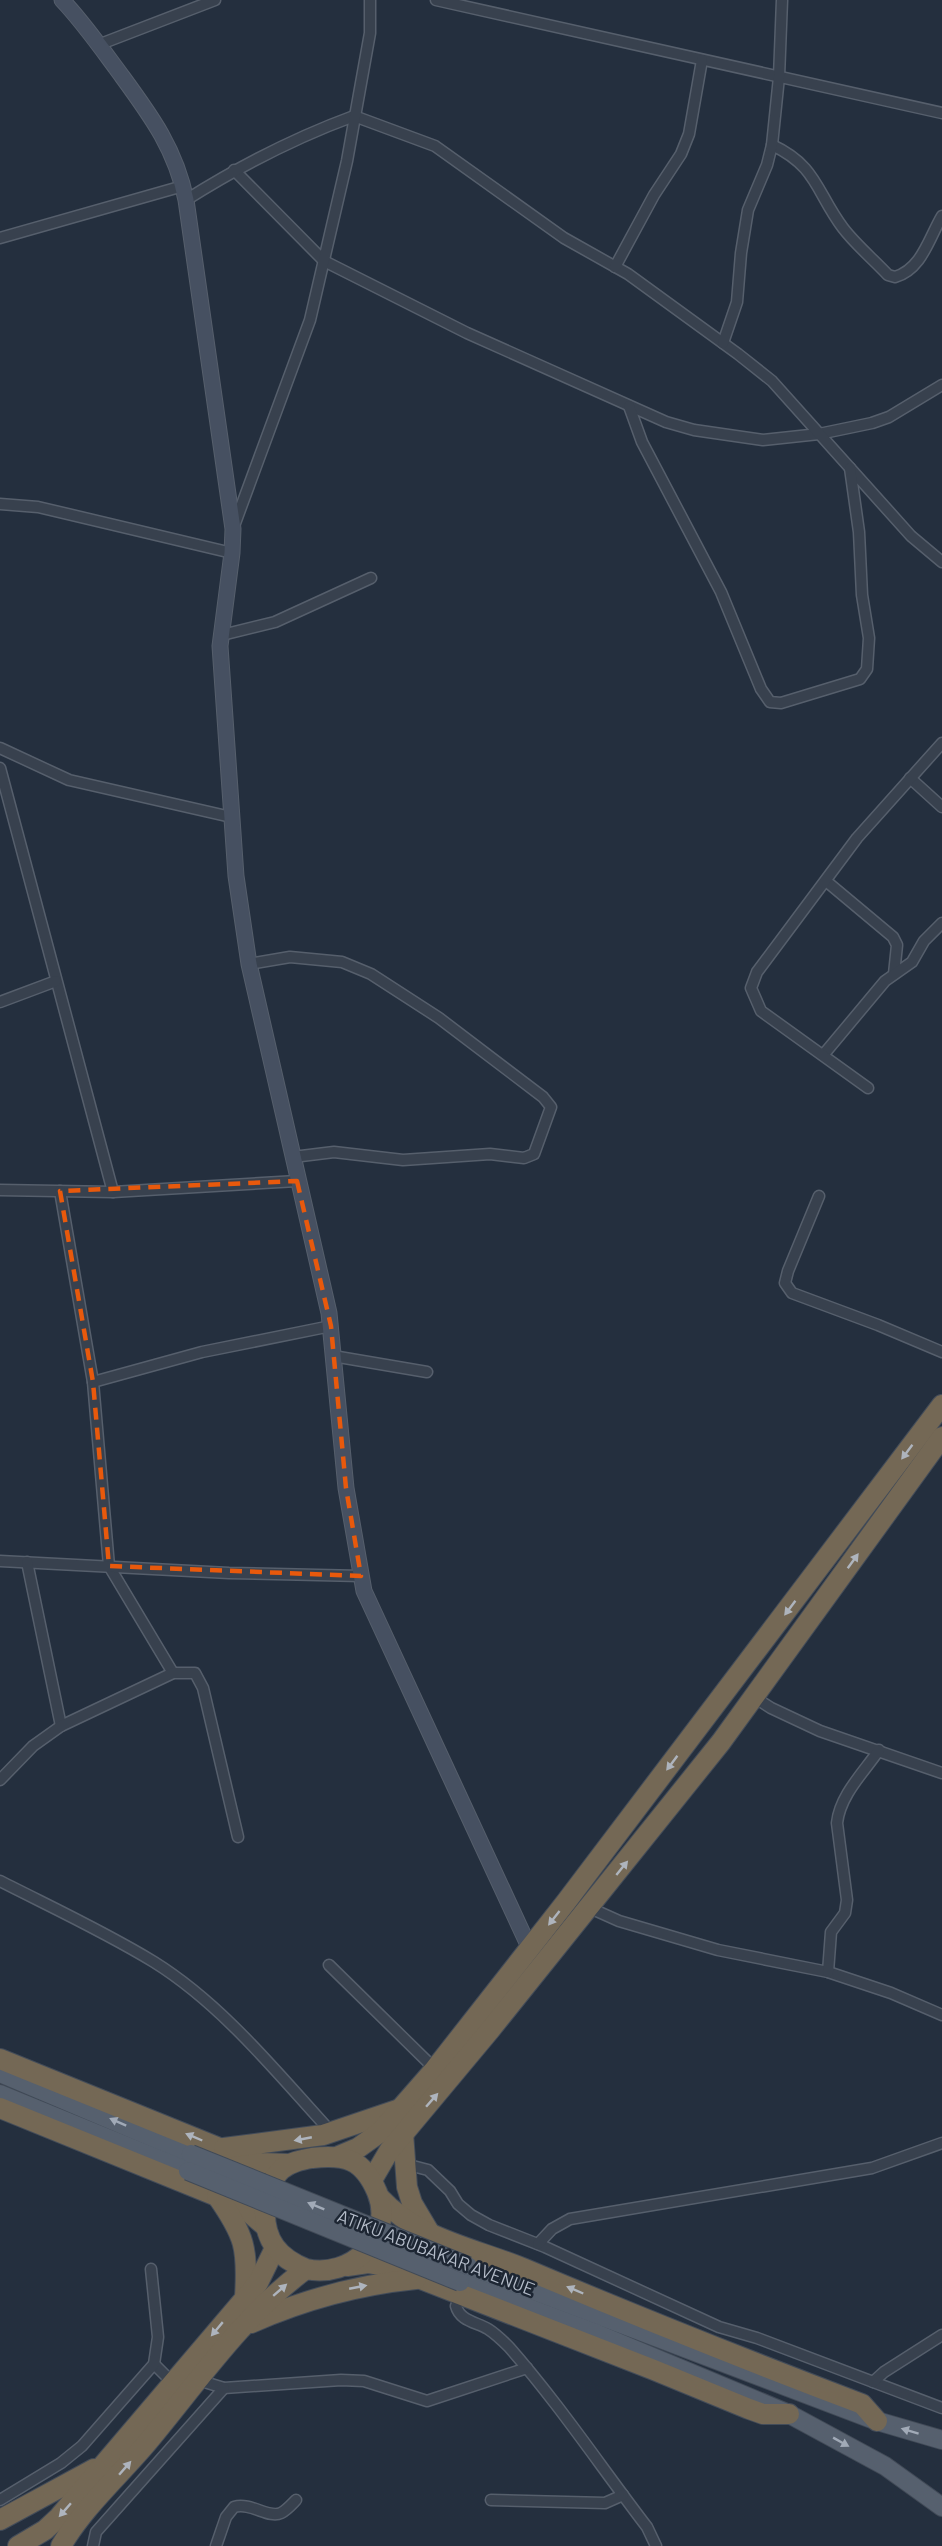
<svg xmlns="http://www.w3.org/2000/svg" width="942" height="2546" font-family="Barlow,sans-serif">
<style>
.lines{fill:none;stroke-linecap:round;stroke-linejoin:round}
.street-casing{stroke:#565f6c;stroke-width:13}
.secondary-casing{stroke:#565f6c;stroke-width:17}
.primary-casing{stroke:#414a57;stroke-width:20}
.highway-casing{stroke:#434c59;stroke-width:22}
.street{stroke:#38414e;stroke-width:10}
.secondary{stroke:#465061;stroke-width:15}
.primary{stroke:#56606e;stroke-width:18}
.highway{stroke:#746855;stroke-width:20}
.primary-bridge-casing{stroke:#414a57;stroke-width:20;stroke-linecap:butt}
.primary-bridge{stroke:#56606e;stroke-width:18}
.oneway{fill:#aeb4bd}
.oneway2{fill:#a1aab7}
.marked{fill:none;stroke:#e8590c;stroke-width:4.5;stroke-dasharray:12 8;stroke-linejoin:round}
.labels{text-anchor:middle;stroke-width:5;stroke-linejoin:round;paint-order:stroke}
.street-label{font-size:18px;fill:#b4bcc9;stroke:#1d2633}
</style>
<rect width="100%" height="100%" fill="#242f3e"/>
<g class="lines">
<defs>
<g id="street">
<polyline points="436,0 942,113"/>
<polyline points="98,45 215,0"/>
<path d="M772 145C817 166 816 192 843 228 856 245 873 259 888 275L895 277C922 269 929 238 942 216"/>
<polyline points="234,170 324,261 467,333 666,422 694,430 763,440 819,434 872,423 889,417 942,385"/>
<path d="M186 200C240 166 294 138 354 116L435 146 564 238 628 274 738 354 772 381 911 536 942 562"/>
<polyline points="0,238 183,186"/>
<polyline points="615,267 654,195 681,154 689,134 702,60"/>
<polyline points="723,343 737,302 741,253 748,210 767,165 772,145 779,77 782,0"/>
<polyline points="629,406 642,442 721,592 761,689 770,702 781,703 860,679 867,669 869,638 862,595 859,532 850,468"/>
<polyline points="0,504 38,507 232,553"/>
<polyline points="234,526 310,320 347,161 370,33 370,0"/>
<polyline points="222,635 275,622 371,578"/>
<polyline points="0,748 69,780 231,817"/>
<polyline points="0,768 113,1192"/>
<polyline points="910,778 942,807"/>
<polyline points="826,881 893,937 897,945 894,974"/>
<polyline points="249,964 290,957 342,962 371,974 439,1018 543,1097 551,1107 534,1154 524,1158 490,1154 403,1160 334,1152 293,1157"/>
<polyline points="0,1002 56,981"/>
<polyline points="824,1054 885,981 912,962 924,941 942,923"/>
<polyline points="868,1088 761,1011 751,988 757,972 857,838 942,743"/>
<polyline points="0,1190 113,1192 297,1181"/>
<polyline points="60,1191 93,1382 109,1566 173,1673"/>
<polyline points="819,1196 788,1271 785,1283 792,1293 878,1325 942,1352"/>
<polyline points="333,1356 427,1372"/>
<polyline points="93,1382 202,1352 331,1326"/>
<polyline points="0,1561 229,1573 361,1576"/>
<polyline points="27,1562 61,1726"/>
<polyline points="754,1697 771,1708 820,1731 942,1773"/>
<polyline points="0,1780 33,1746 61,1726 173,1673 195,1673 203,1688 238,1837"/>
<path d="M0 1881C51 1907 105 1932 154 1962 223 2005 277 2073 332 2133"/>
<polyline points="590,1908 619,1921 718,1950 828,1972 891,1993 942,2015"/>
<polyline points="329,1965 435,2069"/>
<path d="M828 1972 831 1932 845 1913 847 1900 837 1823C840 1795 864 1772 879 1750"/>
<polyline points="405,2164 428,2170 450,2191 458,2204 471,2215 489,2225 545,2247 719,2327 757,2338 942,2408"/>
<polyline points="538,2244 552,2229 570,2219 872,2168 942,2143"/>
<path d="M461 2295 456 2306C460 2321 476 2322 488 2329 496 2334 502 2340 509 2347 559 2404 601 2467 647 2527L656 2546"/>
<polyline points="154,2364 172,2382"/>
<polyline points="198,2380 224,2388 341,2380 364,2381 427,2401 527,2368"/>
<polyline points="873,2382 884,2372 942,2335"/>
<polyline points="0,2500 61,2463 82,2446 154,2364 158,2337 151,2269"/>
<polyline points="491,2500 605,2503 623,2495"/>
<polyline points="93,2546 96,2532 224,2388"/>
<path d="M216 2546 226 2517 234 2507C251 2502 269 2519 281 2513 287 2510 292 2504 296 2500"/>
</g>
<path id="secondary" d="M62 0C82 21 99 45 116 68 148 112 175 146 186 200L233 529 232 553 220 646 236 876 249 964 329 1313 346 1488 364 1591 530 1949"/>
<g id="primary">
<polyline points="0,2073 191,2154"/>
<polyline points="0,2094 188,2171"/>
<polyline points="468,2266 877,2421 942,2440"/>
<polyline points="460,2282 598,2334 789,2414 885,2466 942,2507"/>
</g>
<g id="highway">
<polyline points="0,2059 244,2158 260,2163 289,2164"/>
<polyline points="0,2108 224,2199 245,2209 265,2226"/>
<polyline points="403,2133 407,2187 412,2203 431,2235"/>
<polyline points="224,2148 323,2135 397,2110"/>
<polyline points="339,2156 358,2148 379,2133 435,2069 566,1902 942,1405"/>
<polyline points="372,2180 389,2151 490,2030 721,1742 942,1437"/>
<path d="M217 2196C245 2236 248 2248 245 2297"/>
<path d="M380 2198C418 2239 474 2248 525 2269 636 2316 749 2361 862 2404L877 2421"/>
<polyline points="347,2266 368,2263 390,2267 654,2370 749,2409 763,2414 789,2414"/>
<path d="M251 2323C305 2299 357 2285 416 2279"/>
<polyline points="0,2520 94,2469"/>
<polyline points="18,2546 45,2530 59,2517 258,2283 275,2248"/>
<path d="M61 2546C83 2508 118 2477 146 2444 197 2383 242 2316 306 2269 350 2279 396 2238 377 2192 363 2159 345 2154 312 2158 301 2160 291 2162 282 2169 270 2180 266 2194 265 2210 264 2241 279 2258 306 2269"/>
</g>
</defs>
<use href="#street" class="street-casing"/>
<use href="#secondary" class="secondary-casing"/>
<use href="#primary" class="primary-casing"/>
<use href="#highway" class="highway-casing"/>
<use href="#street" class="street"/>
<use href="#secondary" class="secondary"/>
<use href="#primary" class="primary"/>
<use href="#highway" class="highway"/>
<defs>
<g id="primary-bridge">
<polyline points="191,2154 468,2266"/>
<polyline points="188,2171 460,2282"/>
</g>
</defs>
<use href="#primary-bridge" class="primary-bridge-casing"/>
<use href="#primary-bridge" class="primary-bridge"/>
</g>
<defs><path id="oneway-solid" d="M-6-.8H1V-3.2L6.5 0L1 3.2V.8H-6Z" transform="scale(1.5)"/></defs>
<g class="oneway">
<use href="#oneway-solid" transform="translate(907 1452) rotate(127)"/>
<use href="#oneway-solid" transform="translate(853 1561) rotate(-54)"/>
<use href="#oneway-solid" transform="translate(790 1608) rotate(127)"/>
<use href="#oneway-solid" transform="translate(672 1763) rotate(127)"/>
<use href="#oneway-solid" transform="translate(622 1868) rotate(-51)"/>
<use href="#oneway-solid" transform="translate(554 1918) rotate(128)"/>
<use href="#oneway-solid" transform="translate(432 2100) rotate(-49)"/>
<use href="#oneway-solid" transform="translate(194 2137) rotate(-157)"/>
<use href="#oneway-solid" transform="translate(303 2139) rotate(169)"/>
<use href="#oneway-solid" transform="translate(358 2287) rotate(-11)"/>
<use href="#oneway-solid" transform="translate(280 2290) rotate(-41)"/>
<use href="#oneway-solid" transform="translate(575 2290) rotate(-157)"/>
<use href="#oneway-solid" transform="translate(217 2329) rotate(130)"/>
<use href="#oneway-solid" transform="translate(125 2468) rotate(-49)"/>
<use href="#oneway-solid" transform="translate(65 2510) rotate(131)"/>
</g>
<g class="oneway2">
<use href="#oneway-solid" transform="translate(118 2122) rotate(-156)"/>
<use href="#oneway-solid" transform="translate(316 2206) rotate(-158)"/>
<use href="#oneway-solid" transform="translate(910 2431) rotate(-163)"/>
<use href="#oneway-solid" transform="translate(841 2442) rotate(29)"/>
</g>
<path class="marked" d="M297 1181 331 1326 346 1488 361 1576 109 1566 93 1382 60 1191Z"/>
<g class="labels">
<g class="street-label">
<text transform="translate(436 2253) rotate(21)" y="6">ATIKU ABUBAKAR AVENUE</text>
</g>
</g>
</svg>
